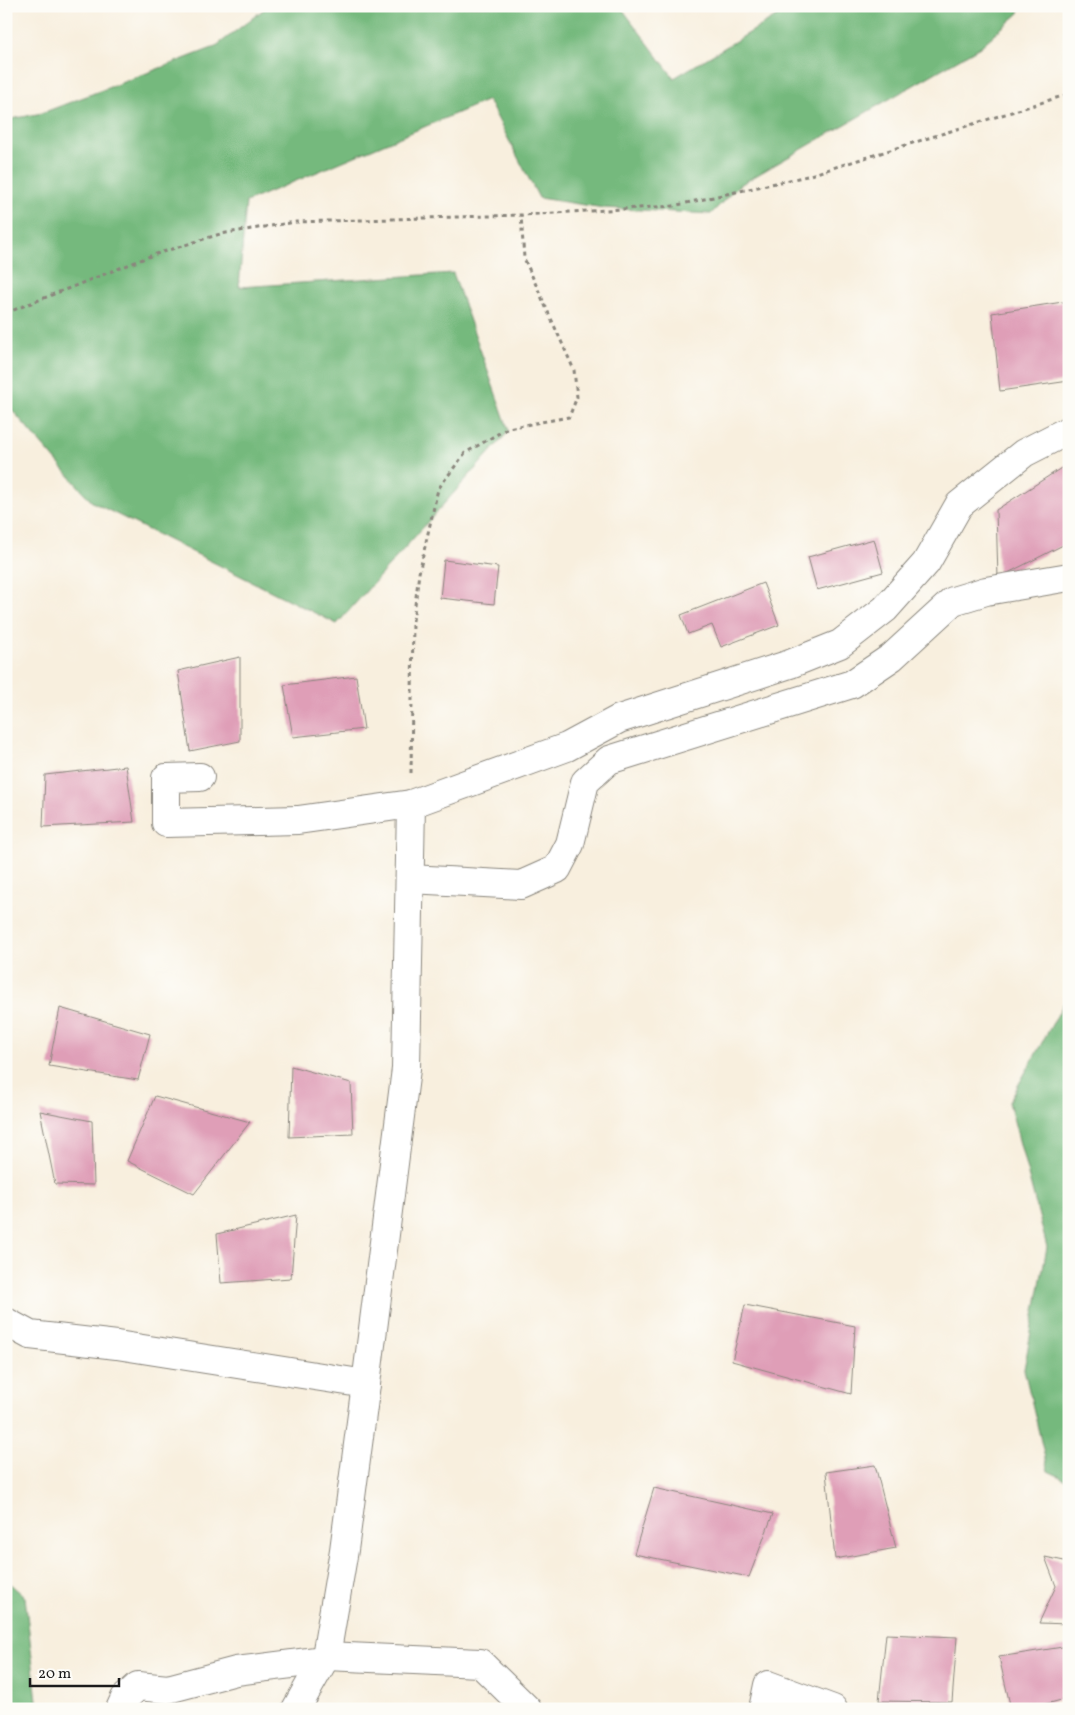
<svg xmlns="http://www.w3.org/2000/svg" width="1075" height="1715" font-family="Vollkorn,serif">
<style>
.forest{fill:#74b97d;stroke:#486a4c}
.building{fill:#df9eb7}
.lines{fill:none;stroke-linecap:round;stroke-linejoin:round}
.minor-casing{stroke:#8a867d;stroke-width:30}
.path{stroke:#8a867d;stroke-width:3;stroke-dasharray:4 4;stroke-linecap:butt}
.minor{stroke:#fff;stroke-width:28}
</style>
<rect width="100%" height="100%" fill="#fdfcf7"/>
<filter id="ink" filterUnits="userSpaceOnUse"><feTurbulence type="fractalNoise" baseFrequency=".02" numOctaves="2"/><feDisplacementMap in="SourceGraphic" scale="10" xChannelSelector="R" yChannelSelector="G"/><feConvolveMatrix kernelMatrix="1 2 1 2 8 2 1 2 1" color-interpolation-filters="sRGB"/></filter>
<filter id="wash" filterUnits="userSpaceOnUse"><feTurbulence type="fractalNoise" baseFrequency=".0096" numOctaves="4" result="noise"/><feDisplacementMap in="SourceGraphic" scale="20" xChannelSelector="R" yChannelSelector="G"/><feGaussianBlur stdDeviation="1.12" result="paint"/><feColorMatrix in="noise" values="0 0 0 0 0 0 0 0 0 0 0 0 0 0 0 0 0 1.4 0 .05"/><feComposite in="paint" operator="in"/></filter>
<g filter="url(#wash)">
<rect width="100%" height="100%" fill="#f8efde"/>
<g class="forest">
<polygon points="268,6 620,6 674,78 794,6 1020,6 1019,13 980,47 738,186 711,214 604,208 539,198 488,100 246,202 239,287 453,273 509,431 337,624 92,502 6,403 6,120 42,113 215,47"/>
<polygon points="1069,994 1069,1481 1048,1471 1024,1369 1047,1247 1009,1102"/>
<polygon points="6,1580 25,1597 38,1709 6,1709"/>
</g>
<g id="blocks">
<g class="building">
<polygon points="1069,301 1069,381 1000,391 992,313"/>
<polygon points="1069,463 1069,542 998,578 996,510"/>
<polygon points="874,539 883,572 817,590 808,557"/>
<polygon points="444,560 498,567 494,604 440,598"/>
<polygon points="763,583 779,625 721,647 712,625 688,634 681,615"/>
<polygon points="240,657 240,741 190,751 178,671"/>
<polygon points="356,676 364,729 293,737 284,685"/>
<polygon points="126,766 134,822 43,827 45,775"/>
<polygon points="60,1008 150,1034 138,1080 49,1066"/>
<polygon points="291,1066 351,1083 353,1134 289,1137"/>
<polygon points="155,1096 250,1122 194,1194 127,1161"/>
<polygon points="40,1111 92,1121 94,1185 55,1184"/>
<polygon points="296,1215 291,1278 221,1283 217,1234"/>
<polygon points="745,1305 855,1326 851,1394 732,1361"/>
<polygon points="875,1465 896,1548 835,1559 826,1472"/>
<polygon points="654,1488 773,1514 749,1577 634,1554"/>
<polygon points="1045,1557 1069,1562 1069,1624 1039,1623 1056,1586"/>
<polygon points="886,1634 957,1637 952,1702 879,1701"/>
<polygon points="1069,1646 1069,1698 1027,1709 1011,1709 999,1657"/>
</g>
</g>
</g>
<g filter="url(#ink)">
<use href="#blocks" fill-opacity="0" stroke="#8a867d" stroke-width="1"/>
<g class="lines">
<defs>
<g id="minor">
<polyline points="200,777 166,778 166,823 298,820 411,804 567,747 619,719 790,664 840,644 885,609 926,563 959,505 1024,453 1069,430"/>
<polyline points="410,879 521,885 557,869 570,844 585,782 609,760 852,684 892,657 953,601 986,591 1069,577"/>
<polyline points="6,1322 30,1335 117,1345 366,1384"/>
<polyline points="326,1656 480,1663 527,1709"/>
<polyline points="120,1709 125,1698 138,1686 168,1689 236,1671 324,1660"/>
<polyline points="296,1709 326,1656 344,1550 366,1384 406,1069 411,804"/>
<polyline points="763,1709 768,1685 833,1709"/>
</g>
</defs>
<use href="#minor" class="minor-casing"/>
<g class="path">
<polyline points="6,313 153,255 220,234 296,222 521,215 673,206 807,176 1069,94"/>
<polyline points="411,773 413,621 419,573 438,489 465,453 508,428 569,417 577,397 574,370 524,258 521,215"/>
</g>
<use href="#minor" class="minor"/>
</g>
</g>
<rect width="1075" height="1715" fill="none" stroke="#fdfcf7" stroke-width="25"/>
<path d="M30 1678v8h89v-8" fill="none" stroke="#1c1c1c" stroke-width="2.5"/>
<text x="38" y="1678" font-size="15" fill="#1c1c1c" stroke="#fdfcf7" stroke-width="4" paint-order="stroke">20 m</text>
</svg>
